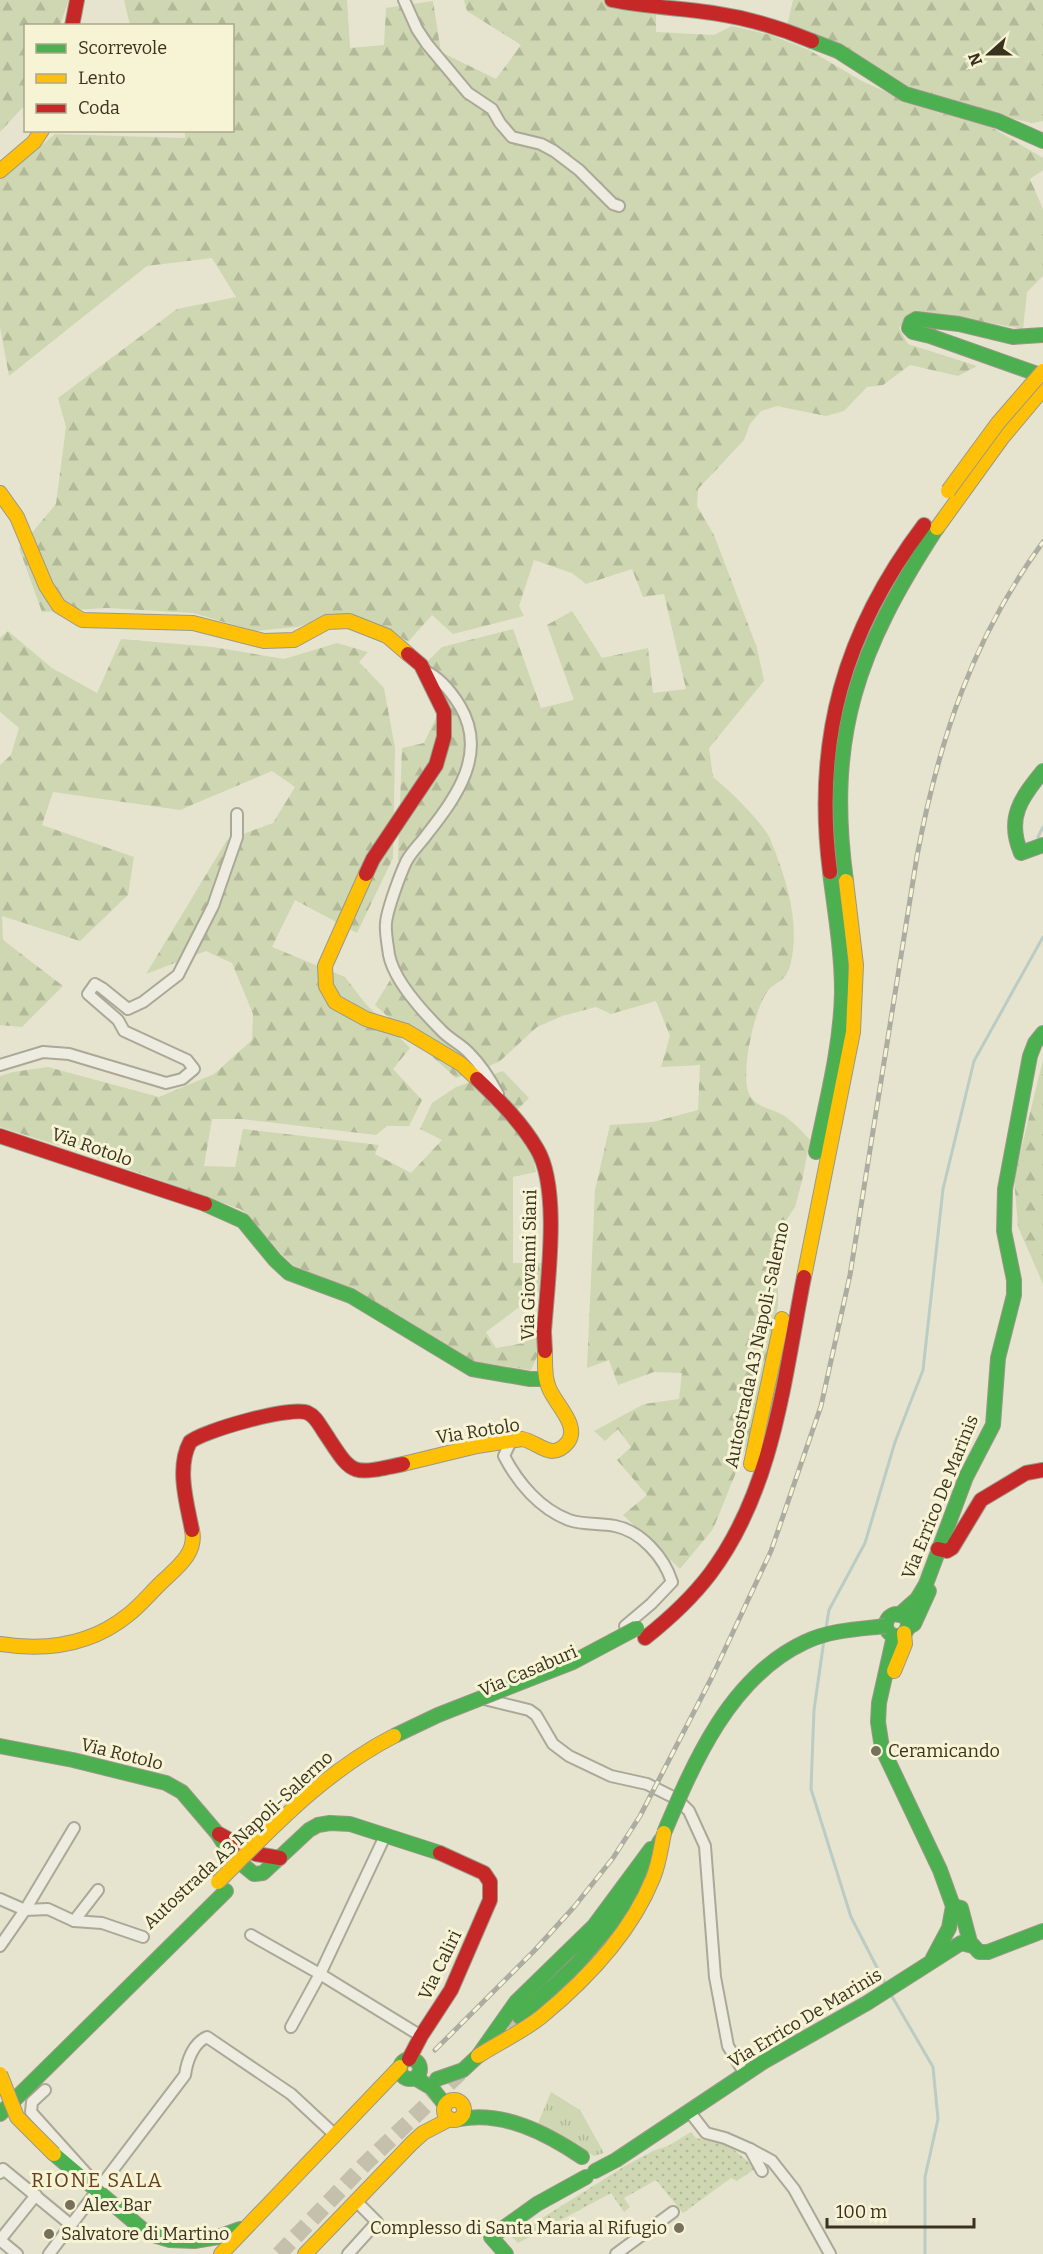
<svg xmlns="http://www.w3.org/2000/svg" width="1043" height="2254" font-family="Bitter,serif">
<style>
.grass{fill:url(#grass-dots)}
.forest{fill:url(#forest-firs)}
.park{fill:url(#park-tufts)}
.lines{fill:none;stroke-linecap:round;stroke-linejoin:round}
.stream{stroke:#baccc4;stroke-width:3}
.primary-tunnel{stroke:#c4c0ac;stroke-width:16;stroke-dasharray:16 8;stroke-linecap:butt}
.street-casing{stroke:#aba897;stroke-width:14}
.fast-casing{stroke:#9b9888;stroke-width:16}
.slow-casing{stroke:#9b9888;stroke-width:16}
.jam-casing{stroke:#9b9888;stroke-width:16}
.street{stroke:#eeece0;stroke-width:10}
.fast{stroke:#4caf50;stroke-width:14}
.slow{stroke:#ffc107;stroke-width:14}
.jam{stroke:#c62828;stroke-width:14}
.rail-casing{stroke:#adaca1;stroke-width:5}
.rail{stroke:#f6f4d5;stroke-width:3;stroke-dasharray:9;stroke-linecap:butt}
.fast-bridge-casing{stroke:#9b9888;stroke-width:16;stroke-linecap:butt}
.slow-bridge-casing{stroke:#9b9888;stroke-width:16;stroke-linecap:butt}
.fast-bridge{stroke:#4caf50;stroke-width:14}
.slow-bridge{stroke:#ffc107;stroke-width:14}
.poi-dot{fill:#76705d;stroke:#f6f4d5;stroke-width:2}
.labels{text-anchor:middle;stroke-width:6;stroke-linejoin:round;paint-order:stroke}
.street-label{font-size:18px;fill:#3a321f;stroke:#f6f4d5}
.poi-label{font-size:18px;fill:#3a321f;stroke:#f6f4d5;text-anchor:start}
.neighbourhood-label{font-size:20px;letter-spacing:1.5px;fill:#673e1e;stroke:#f6f4d5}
</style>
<defs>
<pattern id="grass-dots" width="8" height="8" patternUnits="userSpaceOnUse" patternTransform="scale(1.5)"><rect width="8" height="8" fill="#ced7b1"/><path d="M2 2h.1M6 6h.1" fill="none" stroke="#b2b998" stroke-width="1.8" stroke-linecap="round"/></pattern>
<pattern id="forest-firs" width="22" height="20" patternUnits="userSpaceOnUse" patternTransform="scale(1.5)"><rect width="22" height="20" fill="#ced7b1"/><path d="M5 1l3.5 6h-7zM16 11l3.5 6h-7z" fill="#b2b998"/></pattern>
<pattern id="park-tufts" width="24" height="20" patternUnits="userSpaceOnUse" patternTransform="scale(1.5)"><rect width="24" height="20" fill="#ced7b1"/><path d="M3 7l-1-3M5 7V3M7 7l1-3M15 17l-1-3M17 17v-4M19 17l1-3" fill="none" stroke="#b2b998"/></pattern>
</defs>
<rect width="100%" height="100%" fill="#e6e4cf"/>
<polygon class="grass" points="691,2132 696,2138 723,2144 734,2150 756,2168 737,2181 731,2178 683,2213 656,2180 624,2198 630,2207 624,2212 611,2193 518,2243 512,2237 625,2166 655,2150 668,2146"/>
<g class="forest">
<polygon points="0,0 68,0 68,2 60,25 26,26 25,105 0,132"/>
<path d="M124 0H347L350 48 384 45 386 8 433 1 441 52 496 79 521 45 467 11 464 0H603L622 10 656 12V32L714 35 732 26 771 35 809 50 862 81 904 100 937 112 991 127 1043 158V170L1030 179 1043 209V276L1027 292 1023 329 939 314 919 312 906 320 899 328 908 344 977 366 958 376 910 365 883 385 867 387 844 411 826 416 777 406 761 411 750 424 744 440 698 489 697 506 714 535 757 648 764 681 709 748 713 777C733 794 752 812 767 833 771 839 773 847 776 854 789 888 800 929 790 966 785 983 774 982 767 992 754 1010 740 1074 749 1094 756 1109 775 1108 787 1118 795 1124 803 1132 810 1140L802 1181 795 1207 785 1222 778 1270V1306L750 1438 713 1529 680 1569 623 1515 647 1495 617 1460 631 1447 618 1429 605 1441 594 1431 644 1404 679 1399 682 1373 654 1372 618 1385 609 1360 587 1368 595 1190 610 1125 653 1122 698 1110 700 1065 661 1067 670 1036 656 1001 611 1014 596 1007 562 1016 537 1027 499 1062 456 1078 375 1005 398 967 390 925 409 867 398 860 402 748 424 743 441 707 426 663 442 647 513 629 541 708 574 700 547 625 572 611 602 658 648 648 653 693 686 689 664 594 643 597 632 569 586 584 572 573 534 560 519 606 524 616 453 634 432 615 408 642 392 631 357 616 336 614 297 627 255 631 193 613 107 608 42 612 19 548 56 504 66 427 58 398 177 309 236 297 212 258 147 266 9 376 0 327V180L55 134 185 138V131L232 130V26L130 25Z"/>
<polygon points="793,0 1043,0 1043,121 1033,123 1014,119 898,85 787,26"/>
<polygon points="8,631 52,668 97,693 121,639 213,647 284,659 337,643 368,652 359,662 384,688 395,748 393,858 357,933 295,900 272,947 345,977 365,1003 410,1048 393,1069 422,1100 409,1126 387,1126 376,1135 241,1119 212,1119 204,1166 235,1167 243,1129 379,1145 375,1154 411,1173 442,1140 420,1129 432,1103 456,1087 503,1071 529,1098 508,1119 532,1151 536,1172 513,1177 513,1263 543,1263 539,1292 486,1332 496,1348 519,1344 540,1331 538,1354 531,1370 475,1362 354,1289 294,1266 281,1254 248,1215 240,1209 89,1155 0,1127 0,1076 13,1072 48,1067 159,1097 214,1074 252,1040 253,1014 232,963 206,951 146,974 227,840 273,823 295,787 272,771 180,810 53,792 42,825 134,857 128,895 80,941 2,916 3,940 63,986 22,1027 0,1025 0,765 11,755 19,728 0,712 0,638"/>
<polygon points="1043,1060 1043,1284 1018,1227 1014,1178"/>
</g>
<polygon class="park" points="551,2092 580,2110 604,2153 594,2156 538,2123"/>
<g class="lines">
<g class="stream">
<polyline points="1039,840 1038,837 1043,827"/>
<polyline points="826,1628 829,1610 865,1543 895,1442 923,1370 943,1189 974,1061 1043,937"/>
<polyline points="824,1640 814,1710 811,1789 851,1917 886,1985"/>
<polyline points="890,1993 933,2067 938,2119 925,2177 925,2254"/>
</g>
<g class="primary-tunnel">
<polyline points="491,2044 520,2017"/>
<polyline points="279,2254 365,2164 465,2068"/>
</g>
<defs>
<g id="street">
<polyline points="404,0 417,29 427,44 468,93 492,109 500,123 512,137 541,144 554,151 579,170 613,204 619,206"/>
<path d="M425 671C439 677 452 693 460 706 488 753 457 796 428 833 421 843 411 852 406 862 400 875 387 910 386 923 385 933 388 946 389 955 394 980 423 1012 441 1030 449 1039 461 1044 469 1053 481 1065 490 1079 498 1094"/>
<polyline points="0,1065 43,1052 69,1054 166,1083 182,1079 194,1069 187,1060 124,1031 118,1020 88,994 95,984 102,988 128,1009 143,1002 178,975 213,906 237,837 237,814"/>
<path d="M511 1441 504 1456C518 1483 540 1509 569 1520 583 1525 601 1523 615 1526 641 1531 664 1557 672 1582L651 1604 625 1626"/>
<polyline points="484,1699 529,1710 536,1715 553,1744 569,1756 611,1776 647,1784 677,1799 689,1811 705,1846 715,1977 728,2046 745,2074"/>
<polyline points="0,1899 25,1910 74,1828"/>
<polyline points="74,1921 98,1890"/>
<polyline points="251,1935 320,1974 421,2036"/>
<polyline points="0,1946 25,1910 48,1909 74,1921 102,1923 143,1937"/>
<polyline points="291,2027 320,1974 385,1836"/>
<polyline points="45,2090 32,2102 31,2112 94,2182"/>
<polyline points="689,2111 706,2133 725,2138 750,2149 772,2161 794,2189 830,2254"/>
<polyline points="750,2149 762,2171"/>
<polyline points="0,2173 3,2169 71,2225"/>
<polyline points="17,2254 0,2240 36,2195"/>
<path d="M49 2254 185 2075C187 2061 193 2043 207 2037L291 2094 334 2134"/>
<polyline points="348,2254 377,2222 356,2201"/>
<polyline points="616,2254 673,2212"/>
</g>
<g id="fast">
<polyline points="812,41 838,51 905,94 998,121 1043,141"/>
<polyline points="1043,335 1013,337 959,324 916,319 911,322 909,328 913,332 930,336 1043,376"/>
<path d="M1043 771C1021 798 1006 818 1021 853L1043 845"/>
<path d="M846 881C826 735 858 649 937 528"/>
<path d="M816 1152C827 1099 841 1046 842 992 842 952 835 912 830 872"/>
<polyline points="205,1204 243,1221 275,1260 289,1273 351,1296 472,1369 530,1379 546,1379"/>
<circle cx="897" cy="1625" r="11"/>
<polyline points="899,1615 917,1599 926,1584 966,1477 993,1425 998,1358 1014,1295 1014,1280 1004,1231 1005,1189 1030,1056 1035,1043 1043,1033"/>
<polyline points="907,1628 914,1624 929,1591"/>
<polyline points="894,1636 879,1703 878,1722 882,1748 940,1870 953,1906 949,1928 933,1958"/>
<polyline points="0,1746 73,1760 166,1783 182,1792 217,1833 232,1856 254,1874 263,1873 309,1830 318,1825 330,1823 350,1824 440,1853"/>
<polyline points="953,1906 961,1908 970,1942 979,1952 988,1952 1043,1931"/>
<polyline points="520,2017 575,1966 626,1906 660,1841"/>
<circle cx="410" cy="2069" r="10"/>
<polyline points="415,2078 432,2088 445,2105"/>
<polyline points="437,2079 463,2070 478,2056 516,2002 594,1926 651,1849"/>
<polyline points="0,2114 226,1891"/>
<path d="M460 2119C504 2111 546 2133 582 2157"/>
<polyline points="54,2154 147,2233 170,2240 194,2241 218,2237 240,2229"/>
<polyline points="595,2171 616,2160 763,2062 867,2003 961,1943 973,1946"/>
<polyline points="506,2254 491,2237 537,2204 586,2177"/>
</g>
<g id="slow">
<polyline points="0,171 34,142 42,130"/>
<polyline points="0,493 17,517 46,586 59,606 82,620 193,623 264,641 294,640 327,622 349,621 387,636 408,654"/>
<polyline points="937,528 1002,438 1043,389"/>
<polyline points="366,874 325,966 326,986 335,1002 366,1019 406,1031 461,1064 477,1079"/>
<polyline points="804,1277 853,1032 856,965 846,881"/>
<path d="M403 1464 477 1446 522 1439C533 1441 542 1450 552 1451 559 1451 564 1447 568 1442 580 1425 555 1404 549 1388 544 1377 545 1363 545 1351"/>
<polyline points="751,1464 782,1319"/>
<path d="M0 1644C45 1651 91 1645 128 1615 141 1605 152 1591 164 1580 179 1566 197 1552 192 1530"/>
<polyline points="894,1671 905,1644 904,1633"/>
<circle cx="454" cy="2110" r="10"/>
<polyline points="221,2254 400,2067"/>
<polyline points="305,2254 412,2143 423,2133 450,2119"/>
</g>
<g id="jam">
<path d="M612 0C646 7 679 8 713 13 747 18 781 28 812 41"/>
<polyline points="72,26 77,0"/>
<path d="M830 872C813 740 844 631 924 525"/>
<polyline points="366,874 373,859 436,765 444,737 444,712 421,665 408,654"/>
<path d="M477 1079C499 1100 522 1123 537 1149 561 1189 547 1285 544 1332L545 1351"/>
<polyline points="0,1136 205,1204"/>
<path d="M192 1530C187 1504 176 1468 190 1442 202 1431 293 1405 308 1413 315 1416 319 1424 323 1430 353 1475 348 1476 403 1464"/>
<polyline points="938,1549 947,1551 952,1548 981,1500 1026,1473 1043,1470"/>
<path d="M645 1638C669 1619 691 1599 710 1574 774 1489 784 1378 804 1277"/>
<polyline points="219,1834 256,1854 280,1858"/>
<polyline points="409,2059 421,2036 451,1990 490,1900 490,1882 484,1873 440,1853"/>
</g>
</defs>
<use href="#street" class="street-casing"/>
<use href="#fast" class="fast-casing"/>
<use href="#slow" class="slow-casing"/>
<use href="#jam" class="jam-casing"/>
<use href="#street" class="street"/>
<use href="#fast" class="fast"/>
<use href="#slow" class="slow"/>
<use href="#jam" class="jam"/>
<defs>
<path id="rail" d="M435 2050 534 1951 574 1907 613 1858 640 1816 711 1679 771 1551 821 1406 850 1275 917 856C939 740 972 639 1043 542"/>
</defs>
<use href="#rail" class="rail-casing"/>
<use href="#rail" class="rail"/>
<defs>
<g id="fast-bridge">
<polyline points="394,1736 438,1715 573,1662 637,1628"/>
<path d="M664 1833C694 1762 730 1677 805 1642 830 1630 859 1629 886 1626"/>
</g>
<g id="slow-bridge">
<polyline points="948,491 998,423 1043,371"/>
<path d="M218 1882C273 1827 324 1772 394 1736"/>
<path d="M478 2056C498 2043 522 2032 541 2017 586 1980 631 1933 653 1878 659 1864 661 1847 664 1833"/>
<polyline points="0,2074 17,2117 54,2154"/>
</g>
</defs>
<use href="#fast-bridge" class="fast-bridge-casing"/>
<use href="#slow-bridge" class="slow-bridge-casing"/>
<use href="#fast-bridge" class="fast-bridge"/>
<use href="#slow-bridge" class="slow-bridge"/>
</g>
<g class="poi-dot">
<circle cx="876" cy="1751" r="6"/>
<circle cx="70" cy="2205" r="6"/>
<circle cx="679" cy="2228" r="6"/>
<circle cx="49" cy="2234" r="6"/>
</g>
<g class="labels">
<g class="street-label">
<text transform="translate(92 1147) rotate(19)" y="6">Via Rotolo</text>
<text transform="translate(529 1265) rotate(-89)" y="6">Via Giovanni Siani</text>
<text transform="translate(757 1345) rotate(-78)" y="6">Autostrada A3 Napoli-Salerno</text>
<text transform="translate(478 1431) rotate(-9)" y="6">Via Rotolo</text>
<text transform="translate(940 1497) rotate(-68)" y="6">Via Errico De Marinis</text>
<text transform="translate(528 1671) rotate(-23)" y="6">Via Casaburi</text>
<text transform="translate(122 1754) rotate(14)" y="6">Via Rotolo</text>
<text transform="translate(238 1840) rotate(-43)" y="6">Autostrada A3 Napoli-Salerno</text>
<text transform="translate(440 1965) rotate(-64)" y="6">Via Caliri</text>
<text transform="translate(805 2018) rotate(-31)" y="6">Via Errico De Marinis</text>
</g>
<g class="poi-label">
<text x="888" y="1757">Ceramicando</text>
<text x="82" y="2211">Alex Bar</text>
<text x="667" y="2234" text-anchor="end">Complesso di Santa Maria al Rifugio</text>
<text x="61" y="2240">Salvatore di Martino</text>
</g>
<g class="neighbourhood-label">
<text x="97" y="2187">RIONE SALA</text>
</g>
</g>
<rect x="24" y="24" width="210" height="108" fill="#f6f4d5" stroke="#aba68c" stroke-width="1.5"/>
<rect x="36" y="44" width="30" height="9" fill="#4caf50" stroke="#aba68c" stroke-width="1.5"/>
<text x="78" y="54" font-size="18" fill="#3a321f">Scorrevole</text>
<rect x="36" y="74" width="30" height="9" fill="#ffc107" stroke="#aba68c" stroke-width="1.5"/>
<text x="78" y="84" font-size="18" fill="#3a321f">Lento</text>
<rect x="36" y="104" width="30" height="9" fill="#c62828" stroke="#aba68c" stroke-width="1.5"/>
<text x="78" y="114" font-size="18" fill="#3a321f">Coda</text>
<g transform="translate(989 54) rotate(249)" stroke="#f6f4d5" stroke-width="4.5" paint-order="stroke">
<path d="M0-4.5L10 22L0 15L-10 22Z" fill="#3a321f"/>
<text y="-9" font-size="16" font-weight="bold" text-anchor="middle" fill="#3a321f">N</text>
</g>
<path d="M827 2218v9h147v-9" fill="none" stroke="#3a321f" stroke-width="3"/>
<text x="836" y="2218" font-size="18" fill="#3a321f" stroke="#f6f4d5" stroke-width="4.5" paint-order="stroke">100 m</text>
</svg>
